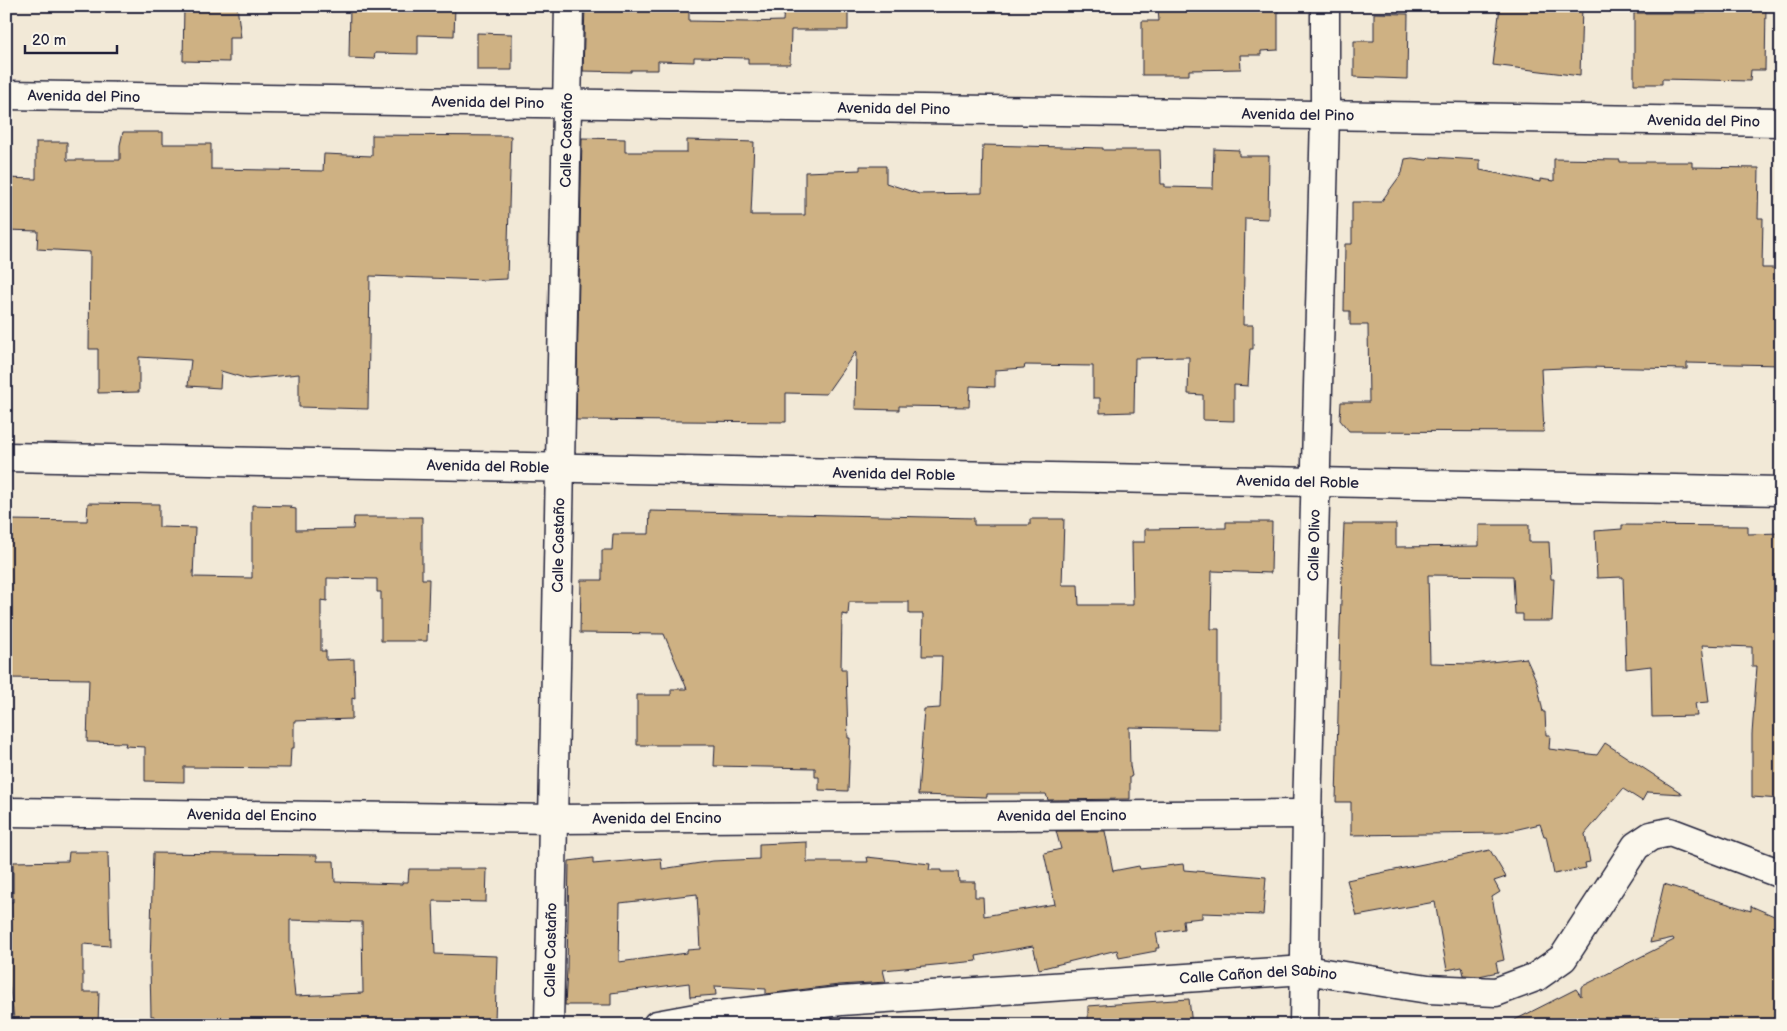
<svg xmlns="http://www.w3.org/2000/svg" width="1787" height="1031" font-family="'Balsamiq Sans',sans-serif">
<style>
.building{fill:#ceb183;stroke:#22223b;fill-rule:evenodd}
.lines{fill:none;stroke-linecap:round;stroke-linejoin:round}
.minor-casing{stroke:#22223b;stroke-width:31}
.tertiary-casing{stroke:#22223b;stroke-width:31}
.minor{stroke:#fbf7ec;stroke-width:28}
.tertiary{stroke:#fbf7ec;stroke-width:28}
.labels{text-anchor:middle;stroke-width:5;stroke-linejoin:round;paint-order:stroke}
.street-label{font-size:15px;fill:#22223b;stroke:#fbf7ec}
</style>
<rect width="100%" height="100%" fill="#f2e9d7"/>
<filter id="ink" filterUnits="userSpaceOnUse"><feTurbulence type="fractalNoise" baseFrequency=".02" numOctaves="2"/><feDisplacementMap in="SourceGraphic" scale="10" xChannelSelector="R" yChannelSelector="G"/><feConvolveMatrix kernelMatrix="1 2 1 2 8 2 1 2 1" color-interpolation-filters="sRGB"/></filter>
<g filter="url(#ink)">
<g class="building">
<polygon points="184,6 237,6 241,38 229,38 229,62 183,61"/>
<polygon points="350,6 455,6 454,36 418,35 418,54 375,53 374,59 349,58"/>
<polygon points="585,6 689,6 689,21 748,22 783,21 784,6 848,6 848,30 791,30 790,64 748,64 748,58 694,57 694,62 658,61 658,70 631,70 631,72 583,71"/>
<polygon points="1500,6 1582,6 1580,76 1493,65"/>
<polygon points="1706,6 1766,6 1765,70 1751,70 1750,81 1662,79 1662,84 1634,84 1634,13 1706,13"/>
<polygon points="1158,8 1278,9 1278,50 1261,51 1261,55 1240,55 1241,69 1189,70 1189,75 1142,75 1142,21 1159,21"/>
<polygon points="1374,13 1408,14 1407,79 1354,77 1354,41 1374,41"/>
<polygon points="477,33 512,34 512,70 477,70"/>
<polygon points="123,132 163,132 163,144 211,144 211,169 323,171 324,154 372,156 372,135 511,136 507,279 485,280 370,276 368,409 299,407 299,374 248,379 221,371 220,388 188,386 191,360 139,357 139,392 98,393 98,349 89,349 90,252 37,249 38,231 6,230 6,178 36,179 36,142 67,142 67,160 120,160 120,145"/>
<polygon points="582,138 625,139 625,152 687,152 687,140 754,142 751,215 805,215 805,172 860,170 860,166 886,166 886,183 919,194 982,193 983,145 1103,148 1103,150 1160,150 1161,184 1165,184 1165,187 1213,188 1214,149 1239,150 1239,156 1269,156 1268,219 1245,218 1243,325 1253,325 1253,349 1250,349 1248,386 1234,385 1234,421 1203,420 1203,395 1188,394 1189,357 1135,358 1134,412 1100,413 1100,398 1093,398 1093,366 1025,365 1024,368 995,370 995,387 970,386 969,407 899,406 899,410 855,409 856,351 826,394 786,393 786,422 576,420"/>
<polygon points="1430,157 1480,160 1480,170 1540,182 1540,179 1554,181 1554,159 1620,160 1620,162 1692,162 1692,167 1759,168 1758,218 1763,218 1762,268 1781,268 1781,365 1687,363 1687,369 1586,367 1541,369 1544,432 1349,431 1340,420 1341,402 1369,402 1368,325 1350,325 1350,311 1344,311 1345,244 1352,244 1352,202 1381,202 1402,173 1405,159 1412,158 1427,160"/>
<polygon points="88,503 159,504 159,527 195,528 193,577 252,578 252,505 291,506 290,508 296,509 296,530 353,529 354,517 422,517 422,579 429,579 427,641 381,641 381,592 377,592 377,579 327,578 327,601 321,600 321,651 326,651 326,660 354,659 355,699 352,698 352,719 294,721 294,748 291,748 290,768 184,767 184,782 145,781 145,747 125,746 126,743 87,742 89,679 6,678 6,520 87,521"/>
<polygon points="650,511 974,518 974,525 1030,525 1030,519 1064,519 1062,585 1078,585 1079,605 1133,605 1132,542 1145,542 1145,529 1226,528 1226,522 1272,522 1271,573 1212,571 1211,629 1219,629 1219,729 1129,727 1130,766 1132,776 1130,777 1130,799 1048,800 1046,794 987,794 987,797 918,795 924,709 940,708 942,656 922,656 923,614 909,614 909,602 849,602 848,615 842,614 841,669 846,669 848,738 850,738 848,791 819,790 819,777 815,777 815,768 714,766 715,745 637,745 637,695 671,695 671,689 687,689 664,634 580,633 581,580 602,580 602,550 612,550 613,534 649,534"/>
<polygon points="1344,524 1396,524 1396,547 1479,546 1479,525 1529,525 1529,542 1549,542 1551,579 1554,579 1552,621 1523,621 1523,614 1515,614 1513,576 1428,575 1430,663 1473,664 1526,658 1537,682 1543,712 1545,712 1546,735 1550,735 1549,749 1597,755 1605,743 1683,794 1647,792 1642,801 1623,789 1585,834 1590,862 1585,863 1586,868 1554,874 1546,836 1544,836 1540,824 1501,833 1351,835 1351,802 1336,802 1340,626"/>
<polygon points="1622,525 1748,526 1748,534 1781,533 1781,653 1778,653 1777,698 1781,699 1780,799 1752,797 1752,734 1757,666 1752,666 1752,647 1702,645 1709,702 1695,703 1697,716 1652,717 1651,666 1626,669 1623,577 1597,578 1595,531 1622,529"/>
<path d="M1056 831H1105L1113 871 1139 866 1140 869 1183 864 1184 870 1266 877 1263 915 1202 913V918L1183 920 1184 929 1156 933 1159 948H1156V951L1119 958 1117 950 1039 969 1033 946 976 956 977 961 883 970 886 982 839 985 766 994V989L715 986 716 995 690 997 689 983 611 993V1005H565L567 969 569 861 593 858V864L661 858 662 869 713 861 759 859V844L807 842V862H868L867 857 930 864 929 870H941V872H958L959 882H975V897H983L984 916 1055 904 1044 853 1061 849ZM697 894 700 949 687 950V953L619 962 620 903Z"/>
<polygon points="1490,850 1506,877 1494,881 1500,892 1492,897 1504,960 1496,962 1498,972 1479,976 1464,975 1462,967 1447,970 1435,902 1357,916 1347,880"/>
<polygon points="69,852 108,852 110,946 83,944 83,992 99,992 98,1025 15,1025 6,962 6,902 13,902 13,862 68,861"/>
<path d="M153 853 317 855V861H334L335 882 402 884V882H408L409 869H487L486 902 433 901 435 954 497 956 495 1021 476 1020V1025H154V1016H151L150 966ZM290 920 362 922 363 993 295 996 290 949Z"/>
<polygon points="1664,884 1751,911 1751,906 1781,919 1781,1025 1684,1025 1656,1016 1651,1025 1505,1025 1576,989 1581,996 1581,987 1674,940 1673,938 1650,943"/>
<polygon points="1189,999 1192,1025 1088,1025 1088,1006"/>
</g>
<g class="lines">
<defs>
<g id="minor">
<path id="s1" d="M6 95 1781 122"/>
<path id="s2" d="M6 812 553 819 1307 814"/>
<path id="s3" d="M549 1025 569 6"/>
<path id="s4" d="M657 1025 701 1017 841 1001 1305 970 1428 989 1496 992 1536 977 1563 958 1636 846 1651 836 1670 832 1781 874"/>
<path id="s5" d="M1304 1025 1307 814 1325 115V6"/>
</g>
<g id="tertiary">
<path id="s6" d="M6 457 1781 491"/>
</g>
</defs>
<use href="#minor" class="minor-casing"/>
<use href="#tertiary" class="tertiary-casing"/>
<use href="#minor" class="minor"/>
<use href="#tertiary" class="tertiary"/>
</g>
</g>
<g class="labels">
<g class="street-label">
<text dy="5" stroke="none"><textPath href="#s1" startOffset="78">Avenida del Pino</textPath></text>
<text dy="5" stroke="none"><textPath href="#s1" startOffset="482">Avenida del Pino</textPath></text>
<text dy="5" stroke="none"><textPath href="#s1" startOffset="888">Avenida del Pino</textPath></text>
<text dy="5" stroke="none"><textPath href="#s1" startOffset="1292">Avenida del Pino</textPath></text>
<text dy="5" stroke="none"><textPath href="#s1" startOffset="1698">Avenida del Pino</textPath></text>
<text dy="5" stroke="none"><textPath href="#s3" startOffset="885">Calle Castaño</textPath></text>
<text dy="5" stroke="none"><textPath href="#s6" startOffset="482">Avenida del Roble</textPath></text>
<text dy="5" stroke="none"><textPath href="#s6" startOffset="888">Avenida del Roble</textPath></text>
<text dy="5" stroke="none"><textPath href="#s6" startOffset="1292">Avenida del Roble</textPath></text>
<text dy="5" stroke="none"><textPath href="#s3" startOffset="480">Calle Castaño</textPath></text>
<text dy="5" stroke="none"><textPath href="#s5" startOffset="480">Calle Olivo</textPath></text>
<text dy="5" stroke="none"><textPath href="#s2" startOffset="246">Avenida del Encino</textPath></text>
<text dy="5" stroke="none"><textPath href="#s2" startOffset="1056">Avenida del Encino</textPath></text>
<text dy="5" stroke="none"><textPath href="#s2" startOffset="651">Avenida del Encino</textPath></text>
<text dy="5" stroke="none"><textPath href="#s3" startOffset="75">Calle Castaño</textPath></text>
<text dy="5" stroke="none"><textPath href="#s4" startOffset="604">Calle Cañon del Sabino</textPath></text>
</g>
</g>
<rect width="1787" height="1031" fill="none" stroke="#fbf7ec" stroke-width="25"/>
<rect x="12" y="12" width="1762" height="1006" fill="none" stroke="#22223b" stroke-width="2" filter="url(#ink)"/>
<path d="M25 45v8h92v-8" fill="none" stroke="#22223b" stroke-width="2.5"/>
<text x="32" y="45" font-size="15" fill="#22223b" stroke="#fbf7ec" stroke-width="4" paint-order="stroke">20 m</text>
</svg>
